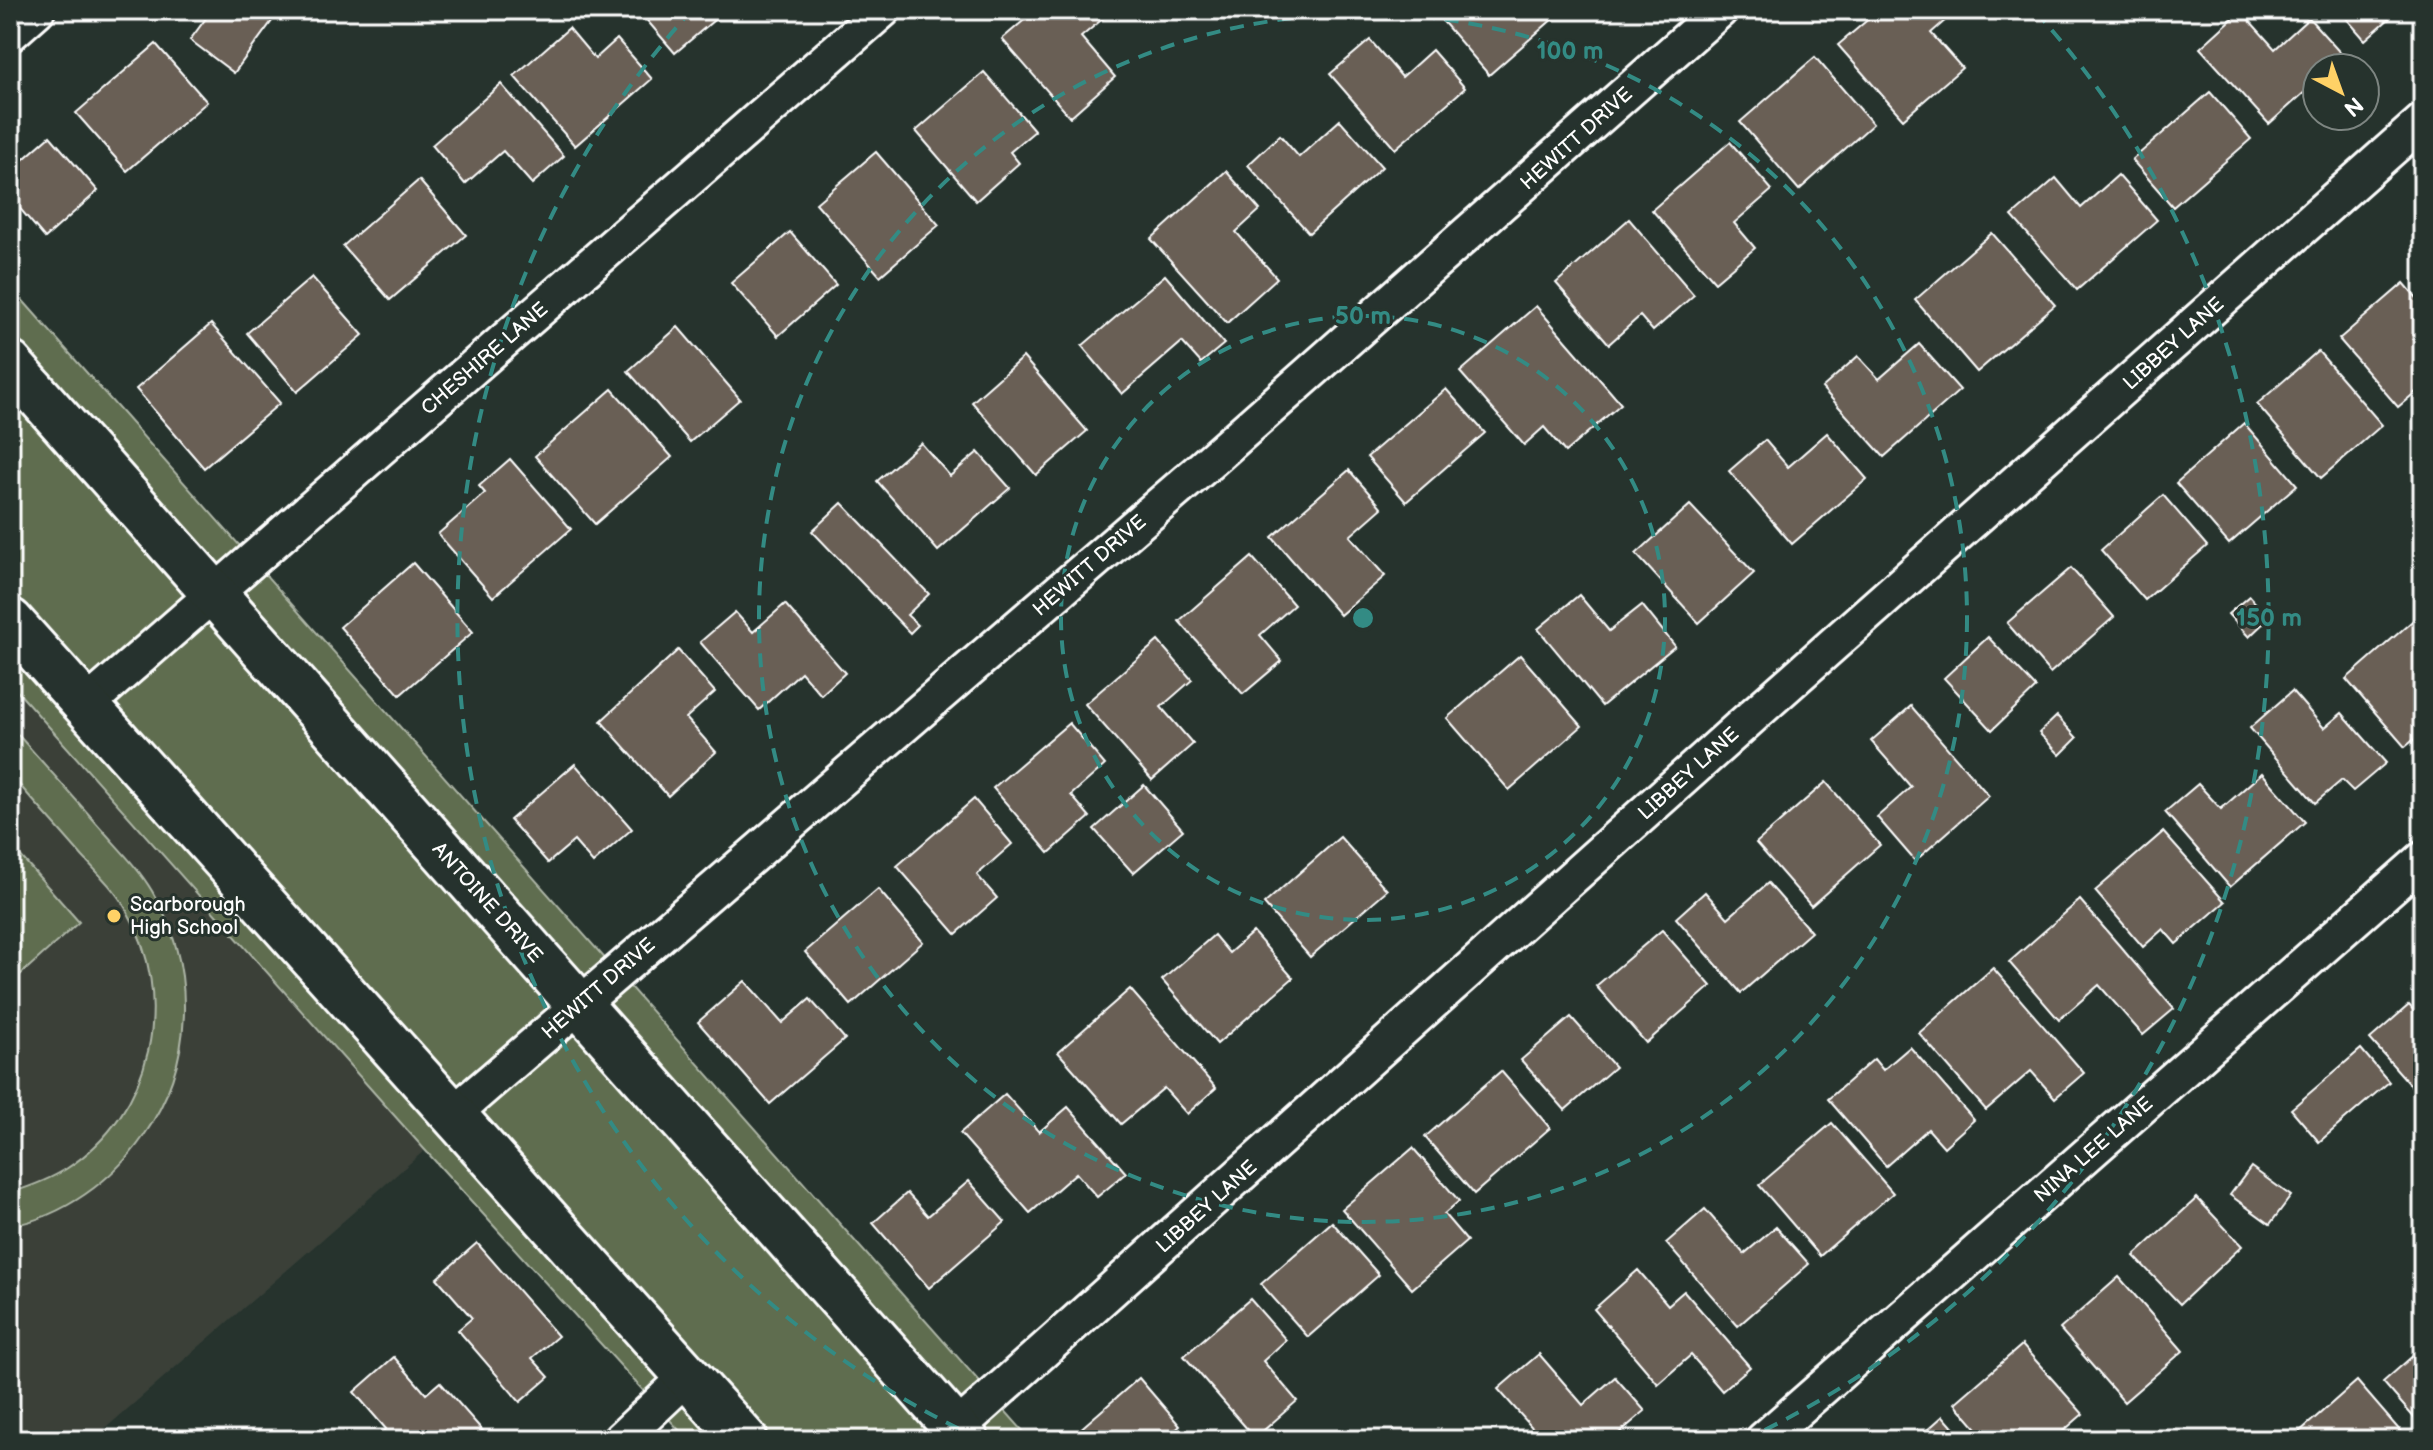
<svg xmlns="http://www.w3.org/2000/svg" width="2433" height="1450" font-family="'Balsamiq Sans',sans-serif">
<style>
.built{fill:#3a4039}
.green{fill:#5e6d4f;stroke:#aeb6a7;stroke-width:2}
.building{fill:#695e55;stroke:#fff;stroke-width:2}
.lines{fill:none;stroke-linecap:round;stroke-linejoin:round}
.minor-casing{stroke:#fff;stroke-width:40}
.secondary-casing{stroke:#fff;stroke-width:50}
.minor{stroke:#26332d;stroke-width:34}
.secondary{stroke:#26332d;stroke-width:44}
.ring{fill:none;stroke:#338b84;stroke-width:4;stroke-dasharray:14 10}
.poi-dot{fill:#ffd166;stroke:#26332d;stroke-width:3}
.labels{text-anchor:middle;stroke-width:6;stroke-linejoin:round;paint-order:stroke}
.street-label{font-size:20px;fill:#fff;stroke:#26332d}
.poi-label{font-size:20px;fill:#fff;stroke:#26332d;text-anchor:start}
.centre{fill:#338b84;stroke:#26332d;stroke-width:4}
.ring-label{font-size:24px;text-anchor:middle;font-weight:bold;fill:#338b84;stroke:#26332d;stroke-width:6;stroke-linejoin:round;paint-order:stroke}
</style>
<rect width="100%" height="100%" fill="#26332d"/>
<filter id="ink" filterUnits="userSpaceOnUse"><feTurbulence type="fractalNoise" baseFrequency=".0125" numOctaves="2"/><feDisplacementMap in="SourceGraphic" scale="16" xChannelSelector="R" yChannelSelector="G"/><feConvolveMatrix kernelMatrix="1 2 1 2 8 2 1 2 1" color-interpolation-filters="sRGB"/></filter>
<g filter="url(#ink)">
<polygon class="built" points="10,683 425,1150 92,1440 10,1440"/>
<g class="green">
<polygon points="10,286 1031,1440 688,1440 425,1150 10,683"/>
<path d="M10 726C40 759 69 792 99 826 117 847 138 867 152 891 198 969 194 1064 143 1137 113 1180 63 1217 10 1226V1193C29 1187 49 1180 66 1169 154 1112 177 998 126 909 115 890 98 873 83 857 59 829 34 802 10 774Z"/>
<polygon points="10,844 79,922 10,984"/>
</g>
<g class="building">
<polygon points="212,10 280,10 234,73 190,40"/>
<polygon points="638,10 726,10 675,53"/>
<polygon points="1036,10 1112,11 1081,37 1115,77 1070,117 1002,39"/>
<polygon points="1433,10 1563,10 1489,75"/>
<polygon points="1879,10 1939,10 1947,19 1931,33 1962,68 1903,119 1838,45"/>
<polygon points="2339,10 2399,10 2365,40"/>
<polygon points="2241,11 2275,49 2309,18 2344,57 2331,68 2317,68 2317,81 2269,124 2200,48"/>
<polygon points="569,28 595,59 617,39 652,79 575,146 514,76"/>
<polygon points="1370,40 1402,77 1432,50 1465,88 1395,149 1330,74"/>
<polygon points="156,44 207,102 127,171 76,113"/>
<polygon points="1815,57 1873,124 1799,190 1740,122"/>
<polygon points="984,72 1035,131 1010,152 1019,163 976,201 916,131"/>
<polygon points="501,84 564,156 532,184 503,151 465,184 432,145"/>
<polygon points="2210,92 2251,139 2173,207 2132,160"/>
<polygon points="1340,120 1382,167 1309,233 1248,165 1280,135 1299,157"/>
<polygon points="50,136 98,191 45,238 10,197 10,171"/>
<polygon points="1730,142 1772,190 1734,223 1755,248 1715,282 1652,210"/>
<polygon points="876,152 939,225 880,276 816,203"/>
<polygon points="1226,171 1260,210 1236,232 1277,278 1227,323 1151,239"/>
<polygon points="2118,175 2157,220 2077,290 2012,216 2056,178 2081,208"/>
<polygon points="419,180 466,235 390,300 343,246"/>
<polygon points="1629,219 1694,295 1653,331 1640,316 1609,344 1556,283"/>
<polygon points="790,232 836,285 778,336 731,283"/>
<polygon points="1992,233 2055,305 1977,372 1915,300"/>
<polygon points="1165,275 1224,344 1201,363 1182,342 1122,394 1082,346"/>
<polygon points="312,277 363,335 297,392 247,333"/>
<polygon points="2404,283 2423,305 2423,386 2398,407 2339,339"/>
<polygon points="1536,306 1621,404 1565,452 1544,427 1524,445 1460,372"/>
<polygon points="211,324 280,403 204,468 136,389"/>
<polygon points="678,327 740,399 690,442 628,371"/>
<polygon points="1919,344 1960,390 1884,457 1822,388 1858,356 1879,379"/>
<polygon points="2318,351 2382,425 2321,478 2257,404"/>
<polygon points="1023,357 1087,431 1036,475 972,402"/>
<polygon points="612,389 672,457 595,524 535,456"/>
<polygon points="1446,389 1485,433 1406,502 1367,457"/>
<polygon points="2244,423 2297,485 2229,544 2176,483"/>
<polygon points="1827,433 1867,479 1792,544 1729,471 1765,440 1788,467"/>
<polygon points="921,443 950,476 978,452 1010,488 938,551 877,481"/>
<polygon points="510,459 571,529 493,597 438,534 485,493 479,486"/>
<polygon points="1349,470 1382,508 1350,536 1385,576 1340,615 1272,537"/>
<polygon points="2163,495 2207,546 2145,600 2101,550"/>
<polygon points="842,503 929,594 907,615 918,625 910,633 812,531"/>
<polygon points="1690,505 1754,573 1699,623 1636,554"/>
<polygon points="1252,557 1294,605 1260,635 1282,661 1243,694 1179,621"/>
<polygon points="413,563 473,632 400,695 340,627"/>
<polygon points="2071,568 2114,617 2050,673 2007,623"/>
<polygon points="1579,595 1609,631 1642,605 1675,646 1602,706 1538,629"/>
<polygon points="2249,596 2269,618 2249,637 2228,614"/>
<polygon points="785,604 845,673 821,695 801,672 759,710 700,642 735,612 753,632"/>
<polygon points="2417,617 2423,624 2423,732 2405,747 2346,679"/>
<polygon points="1988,637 2036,688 1992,730 1944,678"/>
<polygon points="1158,641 1192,680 1161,707 1193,744 1152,780 1085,704"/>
<polygon points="678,650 715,692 686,718 716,752 668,796 601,721"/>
<polygon points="1520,655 1582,726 1509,790 1447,718"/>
<polygon points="2292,691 2324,728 2342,713 2386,763 2353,791 2342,780 2315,803 2250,728"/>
<polygon points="1911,706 1989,796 1915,861 1877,817 1911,787 1871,741"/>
<polygon points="2057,716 2077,738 2060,755 2039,733"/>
<polygon points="1069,723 1105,765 1071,795 1090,817 1049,853 993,788"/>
<polygon points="575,764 632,829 593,863 574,841 548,863 510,820"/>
<polygon points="2262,773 2305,822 2230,887 2165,812 2198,784 2221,809"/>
<polygon points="1826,782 1880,845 1811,906 1756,843"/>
<polygon points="1144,785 1183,830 1133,873 1094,829"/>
<polygon points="974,799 1012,844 977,875 997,898 956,934 897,866"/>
<polygon points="2163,832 2225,902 2176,944 2163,929 2143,947 2095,891"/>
<polygon points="1340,837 1387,890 1310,957 1264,904"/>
<polygon points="1768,883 1811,932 1741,993 1676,918 1705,892 1728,918"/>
<polygon points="878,889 923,942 851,1005 805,952"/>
<polygon points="2080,900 2174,1009 2143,1035 2099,985 2059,1020 2009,962"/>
<polygon points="1662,930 1711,986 1646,1043 1596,986"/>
<polygon points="1253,932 1293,978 1217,1044 1162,980 1214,935 1229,953"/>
<polygon points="1993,968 2084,1073 2055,1098 2031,1071 1986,1110 1919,1033"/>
<polygon points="745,981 782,1023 810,999 845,1039 770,1104 698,1022"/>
<polygon points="1130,989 1216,1088 1187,1114 1164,1088 1121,1124 1058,1052"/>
<polygon points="2409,1005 2423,1021 2423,1099 2370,1039"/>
<polygon points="1571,1017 1615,1067 1565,1110 1521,1060"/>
<polygon points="1910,1047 1974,1120 1944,1147 1928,1129 1886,1166 1828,1099 1874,1059 1883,1070"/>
<polygon points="2361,1049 2389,1082 2319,1142 2291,1109"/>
<polygon points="1501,1071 1550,1128 1474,1194 1425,1137"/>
<polygon points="1005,1094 1039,1132 1068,1107 1126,1173 1097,1197 1076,1173 1030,1213 960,1133"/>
<polygon points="1832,1123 1893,1193 1820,1256 1759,1185"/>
<polygon points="1413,1148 1459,1201 1444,1214 1467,1241 1412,1289 1342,1209"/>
<polygon points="2251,1167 2291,1196 2270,1224 2230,1195"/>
<polygon points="969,1181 1005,1222 929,1288 873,1223 907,1193 928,1216"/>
<polygon points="2197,1198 2242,1246 2180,1304 2134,1256"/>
<polygon points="1705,1209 1744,1254 1776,1227 1809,1264 1738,1326 1666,1243"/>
<polygon points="1332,1222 1379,1275 1308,1337 1261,1284"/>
<polygon points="477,1243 558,1336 532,1358 549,1377 520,1402 458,1330 472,1318 437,1278"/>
<polygon points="1638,1270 1668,1305 1684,1291 1750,1367 1722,1391 1691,1355 1658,1384 1594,1309"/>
<polygon points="2119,1277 2183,1351 2124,1402 2060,1329"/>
<polygon points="1250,1299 1286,1340 1263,1361 1297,1401 1255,1438 1184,1356"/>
<polygon points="2022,1345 2083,1414 2053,1440 1987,1440 1955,1403"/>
<polygon points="2423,1347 2423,1428 2383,1382"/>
<polygon points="1539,1354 1583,1405 1615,1377 1645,1411 1611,1440 1543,1440 1498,1389"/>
<polygon points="394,1357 426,1394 440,1382 483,1431 474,1440 373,1440 386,1429 354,1392"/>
<polygon points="1139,1378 1180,1426 1164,1440 1086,1440 1078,1431"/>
<polygon points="2357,1381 2408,1440 2290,1440"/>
<polygon points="1943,1416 1964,1440 1916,1440"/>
</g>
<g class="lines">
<defs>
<g id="minor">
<polyline points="10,34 37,10"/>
<polyline points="85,706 883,10"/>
<polyline points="453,1114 1200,470 1720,10"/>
<polyline points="956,1429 1748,720 2423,121"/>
<polyline points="620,1440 688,1376"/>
<polyline points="1763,1440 2423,859"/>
</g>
<g id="secondary">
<polyline points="10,364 966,1440"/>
<polyline points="10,621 745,1440"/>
</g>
</defs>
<use href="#minor" class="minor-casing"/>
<use href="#secondary" class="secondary-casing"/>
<use href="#minor" class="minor"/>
<use href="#secondary" class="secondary"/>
</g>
</g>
<g class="ring">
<circle cx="1363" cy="618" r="302"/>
<circle cx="1363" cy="618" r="604"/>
<path d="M980 1439A906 906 0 0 1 690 12M2036 12A906 906 0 0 1 1746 1439"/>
</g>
<circle class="poi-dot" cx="114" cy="916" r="8"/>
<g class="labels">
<g class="street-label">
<text transform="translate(1576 138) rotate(-42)" y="7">HEWITT DRIVE</text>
<text transform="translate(2173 343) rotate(-42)" y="7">LIBBEY LANE</text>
<text transform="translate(484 358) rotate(-41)" y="7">CHESHIRE LANE</text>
<text transform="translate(1089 565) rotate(-41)" y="7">HEWITT DRIVE</text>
<text transform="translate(1688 773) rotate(-42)" y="7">LIBBEY LANE</text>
<text transform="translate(488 902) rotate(48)" y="7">ANTOINE DRIVE</text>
<text transform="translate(598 988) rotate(-41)" y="7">HEWITT DRIVE</text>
<text transform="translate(2093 1149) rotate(-41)" y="7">NINA LEE LANE</text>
<text transform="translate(1206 1206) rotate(-42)" y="7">LIBBEY LANE</text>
</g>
<g class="poi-label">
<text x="130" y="911">Scarborough<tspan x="130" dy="23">High School</tspan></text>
</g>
</g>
<circle cx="1363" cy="618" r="12" class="centre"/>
<g class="ring-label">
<text x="1570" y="59">100 m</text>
<text x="1363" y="324">50 m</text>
<text x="2269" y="626">150 m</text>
</g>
<rect width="2433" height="1450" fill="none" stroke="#26332d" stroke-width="40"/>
<rect x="20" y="20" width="2393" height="1410" fill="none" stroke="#fff" stroke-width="3" filter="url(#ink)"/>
<g transform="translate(2341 92) rotate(139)"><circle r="38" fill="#26332d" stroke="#7d8581" stroke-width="2"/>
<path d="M0-6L14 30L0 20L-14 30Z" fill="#ffd166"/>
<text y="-12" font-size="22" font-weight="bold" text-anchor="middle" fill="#ffffff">N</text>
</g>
</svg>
